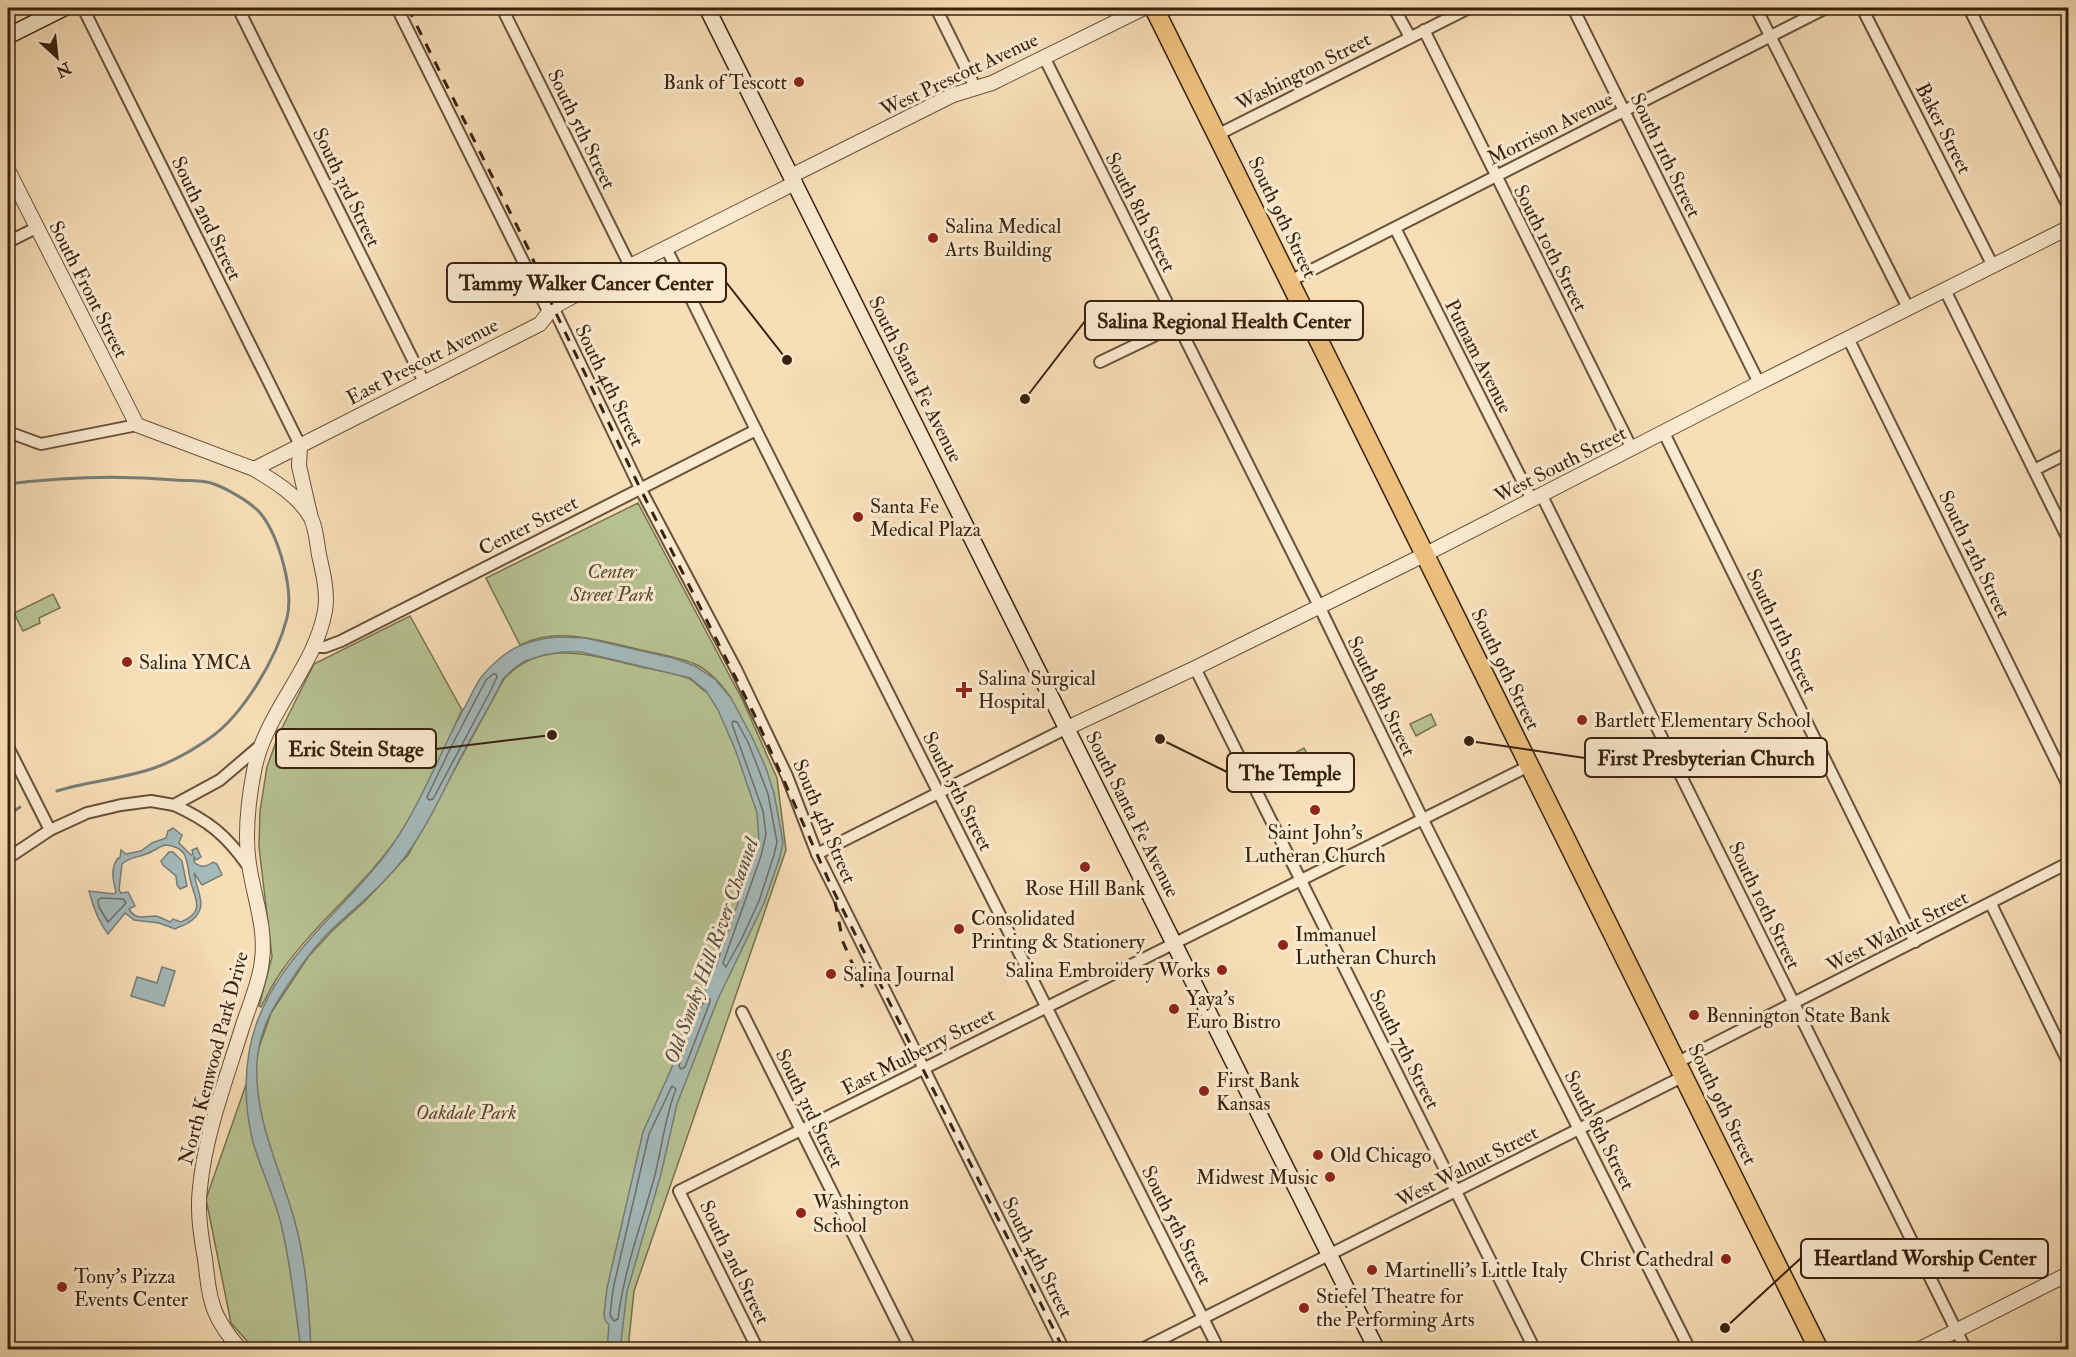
<svg xmlns="http://www.w3.org/2000/svg" width="2076" height="1357" font-family="'IM FELL Double Pica',serif">
<style>
.green{fill:#b7c292;stroke:#787250;stroke-width:1.5}
.water{fill:#a3b9ba;stroke:#787d76;stroke-width:1.5;fill-rule:evenodd}
.lines{fill:none;stroke-linecap:round;stroke-linejoin:round}
.shore{stroke:#6e6e64;stroke-width:1.5}
.stream{stroke:#787d76;stroke-width:3}
.minor-casing{stroke:#685139;stroke-width:14}
.tertiary-casing{stroke:#685139;stroke-width:16}
.secondary-casing{stroke:#38220f;stroke-width:18}
.primary-casing{stroke:#38220f;stroke-width:21}
.minor{stroke:#faead0;stroke-width:10}
.tertiary{stroke:#faead0;stroke-width:14}
.secondary{stroke:#faead0;stroke-width:15}
.primary{stroke:#ecbf7c;stroke-width:18}
.rail{stroke:#38220f;stroke-width:3;stroke-dasharray:10 10;stroke-linecap:butt}
.poi-dot{fill:#8f2418;stroke:#faead0;stroke-width:2}
.labels{text-anchor:middle;stroke-width:6;stroke-linejoin:round;paint-order:stroke}
.street-label{font-size:20px;fill:#38220f;stroke:#faead0}
.poi-label{font-size:20px;fill:#38220f;stroke:#faead0;text-anchor:start}
.park-label{font-size:20px;font-style:italic;fill:#584a30;stroke:#faead0}
.water-label{font-size:21px;font-style:italic;fill:#584f42;stroke:#faead0}
.leader{fill:none;stroke:#38220f;stroke-width:2}
.callout-dot{fill:#38220f;stroke:#faead0;stroke-width:2}
.callout{fill:#faead0;stroke:#38220f;stroke-width:2}
.callout-label{font-size:21px;text-anchor:middle;font-weight:bold;fill:#38220f}
</style>
<rect width="100%" height="100%" fill="#f7deb7"/>
<filter id="stains"><feTurbulence type="fractalNoise" baseFrequency=".00333" numOctaves="4"/><feColorMatrix values="0 0 0 0 .2 0 0 0 0 .09 0 0 0 0 .02 0 0 0 .5 -.17"/></filter>
<radialGradient id="worn" r=".72"><stop offset=".6" stop-color="#630" stop-opacity="0"/><stop offset="1" stop-color="#630" stop-opacity=".3"/></radialGradient>
<g class="green">
<path d="M638 503 743 701 777 778 786 850 634 1291 628 1349 521 1350 519 1346 511 1350 254 1349 231 1323 206 1199 271 1013 308 957 332 931 364 902 408 855 504 679C543 637 593 656 641 667 655 670 678 673 690 679 696 682 699 688 705 691 712 695 723 696 731 698 722 685 710 671 695 664 678 657 659 654 641 650 602 641 558 626 520 645L486 578Z"/>
<polygon points="53,594 60,608 39,618 40,623 23,631 14,613"/>
<path d="M410 616 462 710C442 752 425 798 398 837 364 886 315 923 281 972 273 983 267 996 261 1007L259 1006 272 957 259 847 260 811 267 767 278 736 314 664Z"/>
<polygon points="1431,714 1436,725 1416,736 1410,724"/>
<polygon points="1304,748 1317,772 1303,779 1291,755"/>
</g>
<g class="water">
<path d="M557 637 585 638 673 658 695 666 715 679 731 698 753 739 766 768 774 793 783 842 780 857 764 903 718 999 677 1104 661 1174 627 1292 620 1349H607L609 1325 605 1320 604 1315 607 1288 643 1132 672 1067 679 1040 691 1011 706 988 716 966 759 842 757 813 735 749 718 710 706 691 690 678 581 652H562L544 655 525 661 513 669 503 679C491 704 477 727 464 751 446 785 430 822 407 854 386 883 357 906 331 930 312 949 298 969 284 991 269 1014 259 1034 257 1062 254 1117 278 1164 293 1215 306 1258 309 1305 311 1349H301C295 1308 291 1265 281 1224 274 1196 261 1170 253 1142 246 1114 244 1082 249 1052 265 959 351 910 399 835 424 796 441 751 463 710 470 699 475 684 483 675 506 649 524 640 557 637Z"/>
<path d="M173 828 182 835 179 843 191 855 193 854 192 850 197 848 201 857 196 860 194 857V862C201 868 206 867 213 862L217 864 222 875 202 885 194 873C197 894 211 908 188 923 184 926 179 926 175 929L159 923 134 920 125 913 108 934C98 921 93 907 89 891L114 894 116 892C113 880 110 869 118 858H120L121 850 126 854 141 851 152 843 166 838 168 831ZM165 845C189 847 186 860 190 879 194 898 207 911 181 922L173 919 170 922C166 920 160 917 156 916 144 916 136 921 129 909L135 906 128 892 121 893 119 890 122 864C130 857 136 858 146 854 153 852 158 847 165 845Z"/>
<polygon points="169,852 173,852 182,861 187,886 180,889 177,885 176,876 163,865 161,861"/>
<polygon points="162,967 175,971 164,1006 131,996 137,977 157,983"/>
</g>
<g class="lines">
<g class="shore">
<polygon points="493,674 496,674 497,677 490,692 433,799 429,800 427,797 452,745 486,680"/>
<polygon points="733,721 737,722 748,742 768,794 777,842 774,855 759,901 742,938 726,967 723,963 761,856 766,834 763,811 732,724"/>
<polygon points="101,898 123,899 126,903 108,922 99,907 98,900"/>
<path d="M706 999H710V1002L685 1067 681 1069 679 1066C685 1042 691 1019 706 999Z"/>
<path d="M672 1086 676 1089C665 1117 662 1146 655 1175 642 1223 624 1269 618 1319L614 1321 610 1315 613 1289 649 1134Z"/>
</g>
<g class="stream">
<path d="M8 484C63 477 119 475 175 480 187 481 200 480 211 483 226 488 251 502 261 514 279 537 294 589 287 618 277 657 244 714 210 738 193 750 174 761 154 768 123 779 89 781 57 791"/>
<polyline points="8,815 20,807"/>
</g>
<defs>
<g id="minor">
<polyline points="83,8 300,445"/>
<polyline points="238,8 424,382"/>
<polyline points="397,8 548,311"/>
<polyline points="502,8 630,266"/>
<polyline points="936,8 975,87"/>
<polyline points="1394,8 1410,37"/>
<polyline points="1573,8 1759,383"/>
<polyline points="1756,8 1908,308"/>
<polyline points="1862,8 1993,266"/>
<polyline points="1969,8 2068,206"/>
<polyline points="1424,30 1632,449"/>
<polyline points="1044,57 1319,606 1423,820 1690,1350"/>
<polyline points="1217,135 1469,8"/>
<polyline points="1395,228 1532,500"/>
<polyline points="8,242 36,228"/>
<polyline points="666,248 756,430 1219,1350"/>
<polyline points="1290,281 1826,8"/>
<polyline points="1945,290 2068,539"/>
<polyline points="553,307 640,488 736,669 787,776 817,854 1064,1350"/>
<polyline points="1848,338 2068,785"/>
<polyline points="1100,362 1177,325"/>
<polyline points="8,432 41,444 137,425"/>
<polyline points="1664,433 1915,942"/>
<polyline points="2034,470 2068,453"/>
<polyline points="1542,496 1966,1350"/>
<polyline points="314,647 325,647 341,641 756,430"/>
<polyline points="1195,668 1535,1350"/>
<polyline points="8,747 50,830"/>
<path d="M174 805C209 821 226 835 248 866"/>
<polyline points="817,854 1067,728"/>
<polyline points="8,858 50,830 87,813 121,805 151,801 174,805 220,780 261,745"/>
<polyline points="1991,904 2068,1062"/>
<polyline points="742,1012 911,1350"/>
<polyline points="1678,1062 2068,863"/>
<polyline points="224,1350 233,1341"/>
<polyline points="758,1350 679,1191 1529,766"/>
<polyline points="1140,1350 1684,1076"/>
</g>
<g id="tertiary">
<path d="M8 170 137 425 254 469C274 481 299 496 311 518 316 528 317 543 319 555 323 572 328 593 325 611 314 670 265 712 254 771 248 802 244 839 250 870 255 900 266 929 262 960 260 982 249 1006 242 1028 226 1080 205 1134 200 1188 197 1212 201 1236 205 1259 210 1302 211 1316 241 1350"/>
<polyline points="791,176 953,95 992,83 1144,8"/>
<polyline points="300,445 299,466 310,514"/>
<polyline points="254,469 540,324 553,307 630,266 795,183"/>
<polyline points="1067,728 1195,668 1424,555 1759,383 2068,228"/>
<polyline points="1918,1350 2068,1274"/>
</g>
<g id="secondary">
<polyline points="707,8 1377,1350"/>
<polyline points="8,36 64,8"/>
</g>
<polyline id="primary" points="1154,8 1819,1350"/>
</defs>
<use href="#minor" class="minor-casing"/>
<use href="#tertiary" class="tertiary-casing"/>
<use href="#secondary" class="secondary-casing"/>
<use href="#primary" class="primary-casing"/>
<use href="#minor" class="minor"/>
<use href="#tertiary" class="tertiary"/>
<use href="#secondary" class="secondary"/>
<use href="#primary" class="primary"/>
<g class="rail">
<polyline points="408,8 529,250 553,307 640,488 755,716 833,890 1064,1350"/>
<polyline points="835,902 843,942 863,988"/>
</g>
</g>
<g class="poi-dot">
<circle cx="799" cy="82" r="6"/>
<circle cx="933" cy="238" r="6"/>
<circle cx="858" cy="517" r="6"/>
<circle cx="127" cy="662" r="6"/>
<path d="M961 681h6v6h6v6h-6v6h-6v-6h-6v-6h6z"/>
<circle cx="1582" cy="720" r="6"/>
<circle cx="1315" cy="810" r="6"/>
<circle cx="1085" cy="867" r="6"/>
<circle cx="959" cy="929" r="6"/>
<circle cx="1283" cy="945" r="6"/>
<circle cx="1222" cy="970" r="6"/>
<circle cx="831" cy="974" r="6"/>
<circle cx="1174" cy="1009" r="6"/>
<circle cx="1694" cy="1015" r="6"/>
<circle cx="1204" cy="1091" r="6"/>
<circle cx="1318" cy="1155" r="6"/>
<circle cx="1330" cy="1177" r="6"/>
<circle cx="801" cy="1213" r="6"/>
<circle cx="1726" cy="1259" r="6"/>
<circle cx="1372" cy="1270" r="6"/>
<circle cx="62" cy="1287" r="6"/>
<circle cx="1304" cy="1308" r="6"/>
</g>
<g class="labels">
<g class="street-label">
<text transform="translate(1303 71) rotate(-27)" y="7">Washington Street</text>
<text transform="translate(959 74) rotate(-25)" y="7">West Prescott Avenue</text>
<text transform="translate(1550 128) rotate(-27)" y="7">Morrison Avenue</text>
<text transform="translate(1944 128) rotate(63)" y="7">Baker Street</text>
<text transform="translate(582 129) rotate(64)" y="7">South 5th Street</text>
<text transform="translate(1666 155) rotate(64)" y="7">South 11th Street</text>
<text transform="translate(347 187) rotate(64)" y="7">South 3rd Street</text>
<text transform="translate(1141 212) rotate(63)" y="7">South 8th Street</text>
<text transform="translate(1283 217) rotate(64)" y="7">South 9th Street</text>
<text transform="translate(207 218) rotate(64)" y="7">South 2nd Street</text>
<text transform="translate(1551 248) rotate(63)" y="7">South 10th Street</text>
<text transform="translate(89 289) rotate(63)" y="7">South Front Street</text>
<text transform="translate(1479 356) rotate(63)" y="7">Putnam Avenue</text>
<text transform="translate(422 361) rotate(-27)" y="7">East Prescott Avenue</text>
<text transform="translate(916 379) rotate(63)" y="7">South Santa Fe Avenue</text>
<text transform="translate(610 385) rotate(64)" y="7">South 4th Street</text>
<text transform="translate(1560 464) rotate(-27)" y="7">West South Street</text>
<text transform="translate(528 525) rotate(-27)" y="7">Center Street</text>
<text transform="translate(1975 554) rotate(64)" y="7">South 12th Street</text>
<text transform="translate(1782 631) rotate(64)" y="7">South 11th Street</text>
<text transform="translate(1506 669) rotate(64)" y="7">South 9th Street</text>
<text transform="translate(1382 696) rotate(64)" y="7">South 8th Street</text>
<text transform="translate(958 791) rotate(63)" y="7">South 5th Street</text>
<text transform="translate(1133 814) rotate(63)" y="7">South Santa Fe Avenue</text>
<text transform="translate(825 821) rotate(67)" y="7">South 4th Street</text>
<text transform="translate(1765 905) rotate(64)" y="7">South 10th Street</text>
<text transform="translate(1897 931) rotate(-27)" y="7">West Walnut Street</text>
<text transform="translate(1405 1049) rotate(63)" y="7">South 7th Street</text>
<text transform="translate(918 1051) rotate(-27)" y="7">East Mulberry Street</text>
<text transform="translate(213 1058) rotate(-75)" y="7">North Kenwood Park Drive</text>
<text transform="translate(1723 1104) rotate(64)" y="7">South 9th Street</text>
<text transform="translate(810 1108) rotate(64)" y="7">South 3rd Street</text>
<text transform="translate(1600 1130) rotate(63)" y="7">South 8th Street</text>
<text transform="translate(1467 1166) rotate(-27)" y="7">West Walnut Street</text>
<text transform="translate(1177 1225) rotate(63)" y="7">South 5th Street</text>
<text transform="translate(1038 1257) rotate(63)" y="7">South 4th Street</text>
<text transform="translate(735 1262) rotate(64)" y="7">South 2nd Street</text>
</g>
<g class="poi-label">
<text x="787" y="89" text-anchor="end">Bank of Tescott</text>
<text x="945" y="233">Salina Medical<tspan x="945" dy="23">Arts Building</tspan></text>
<text x="870" y="513">Santa Fe<tspan x="870" dy="23">Medical Plaza</tspan></text>
<text x="139" y="669">Salina YMCA</text>
<text x="978" y="685">Salina Surgical<tspan x="978" dy="23">Hospital</tspan></text>
<text x="1594" y="727">Bartlett Elementary School</text>
<text x="1315" y="839" text-anchor="middle">Saint John's<tspan x="1315" dy="23">Lutheran Church</tspan></text>
<text x="1085" y="895" text-anchor="middle">Rose Hill Bank</text>
<text x="971" y="925">Consolidated<tspan x="971" dy="23">Printing &amp; Stationery</tspan></text>
<text x="1295" y="941">Immanuel<tspan x="1295" dy="23">Lutheran Church</tspan></text>
<text x="1210" y="977" text-anchor="end">Salina Embroidery Works</text>
<text x="843" y="981">Salina Journal</text>
<text x="1186" y="1005">Yaya's<tspan x="1186" dy="23">Euro Bistro</tspan></text>
<text x="1706" y="1022">Bennington State Bank</text>
<text x="1216" y="1087">First Bank<tspan x="1216" dy="23">Kansas</tspan></text>
<text x="1330" y="1162">Old Chicago</text>
<text x="1318" y="1184" text-anchor="end">Midwest Music</text>
<text x="813" y="1209">Washington<tspan x="813" dy="23">School</tspan></text>
<text x="1714" y="1266" text-anchor="end">Christ Cathedral</text>
<text x="1384" y="1277">Martinelli's Little Italy</text>
<text x="74" y="1283">Tony's Pizza<tspan x="74" dy="23">Events Center</tspan></text>
<text x="1316" y="1303">Stiefel Theatre for<tspan x="1316" dy="23">the Performing Arts</tspan></text>
</g>
<g class="park-label">
<text x="612" y="578">Center<tspan x="612" dy="23">Street Park</tspan></text>
<text x="466" y="1119">Oakdale Park</text>
</g>
<g class="water-label">
<text transform="translate(711 951) rotate(-70)" y="7">Old Smoky Hill River Channel</text>
</g>
</g>
<path class="leader" d="M787 360L726 282M1025 399L1085 321M552 735L436 749M1469 741L1585 758M1160 739L1227 772M1725 1328L1801 1258"/>
<g class="callout-dot">
<circle cx="787" cy="360" r="6"/>
<circle cx="1025" cy="399" r="6"/>
<circle cx="552" cy="735" r="6"/>
<circle cx="1469" cy="741" r="6"/>
<circle cx="1160" cy="739" r="6"/>
<circle cx="1725" cy="1328" r="6"/>
</g>
<g class="callout">
<rect x="447" y="263" width="279" height="39" rx="6"/>
<rect x="1085" y="301" width="278" height="39" rx="6"/>
<rect x="276" y="729" width="160" height="39" rx="6"/>
<rect x="1585" y="738" width="242" height="39" rx="6"/>
<rect x="1227" y="753" width="127" height="39" rx="6"/>
<rect x="1801" y="1239" width="247" height="39" rx="6"/>
</g>
<g class="callout-label">
<text x="586" y="290">Tammy Walker Cancer Center</text>
<text x="1224" y="328">Salina Regional Health Center</text>
<text x="356" y="756">Eric Stein Stage</text>
<text x="1706" y="765">First Presbyterian Church</text>
<text x="1290" y="780">The Temple</text>
<text x="1925" y="1265">Heartland Worship Center</text>
</g>
<rect width="2076" height="1357" fill="none" stroke="#f7deb7" stroke-width="30"/>
<rect x="9" y="9" width="2058" height="1339" fill="none" stroke="#38220f" stroke-width="3"/>
<rect x="15" y="15" width="2046" height="1327" fill="none" stroke="#38220f" stroke-width="1.5"/>
<g transform="translate(57 57) rotate(153)" stroke="#faead0" stroke-width="4.5" paint-order="stroke">
<path d="M0-4.5L10 22L0 15L-10 22Z" fill="#38220f"/>
<text y="-9" font-size="16" font-weight="bold" text-anchor="middle" fill="#38220f">N</text>
</g>
<rect width="100%" height="100%" filter="url(#stains)"/>
<rect width="100%" height="100%" fill="url(#worn)"/>
</svg>
